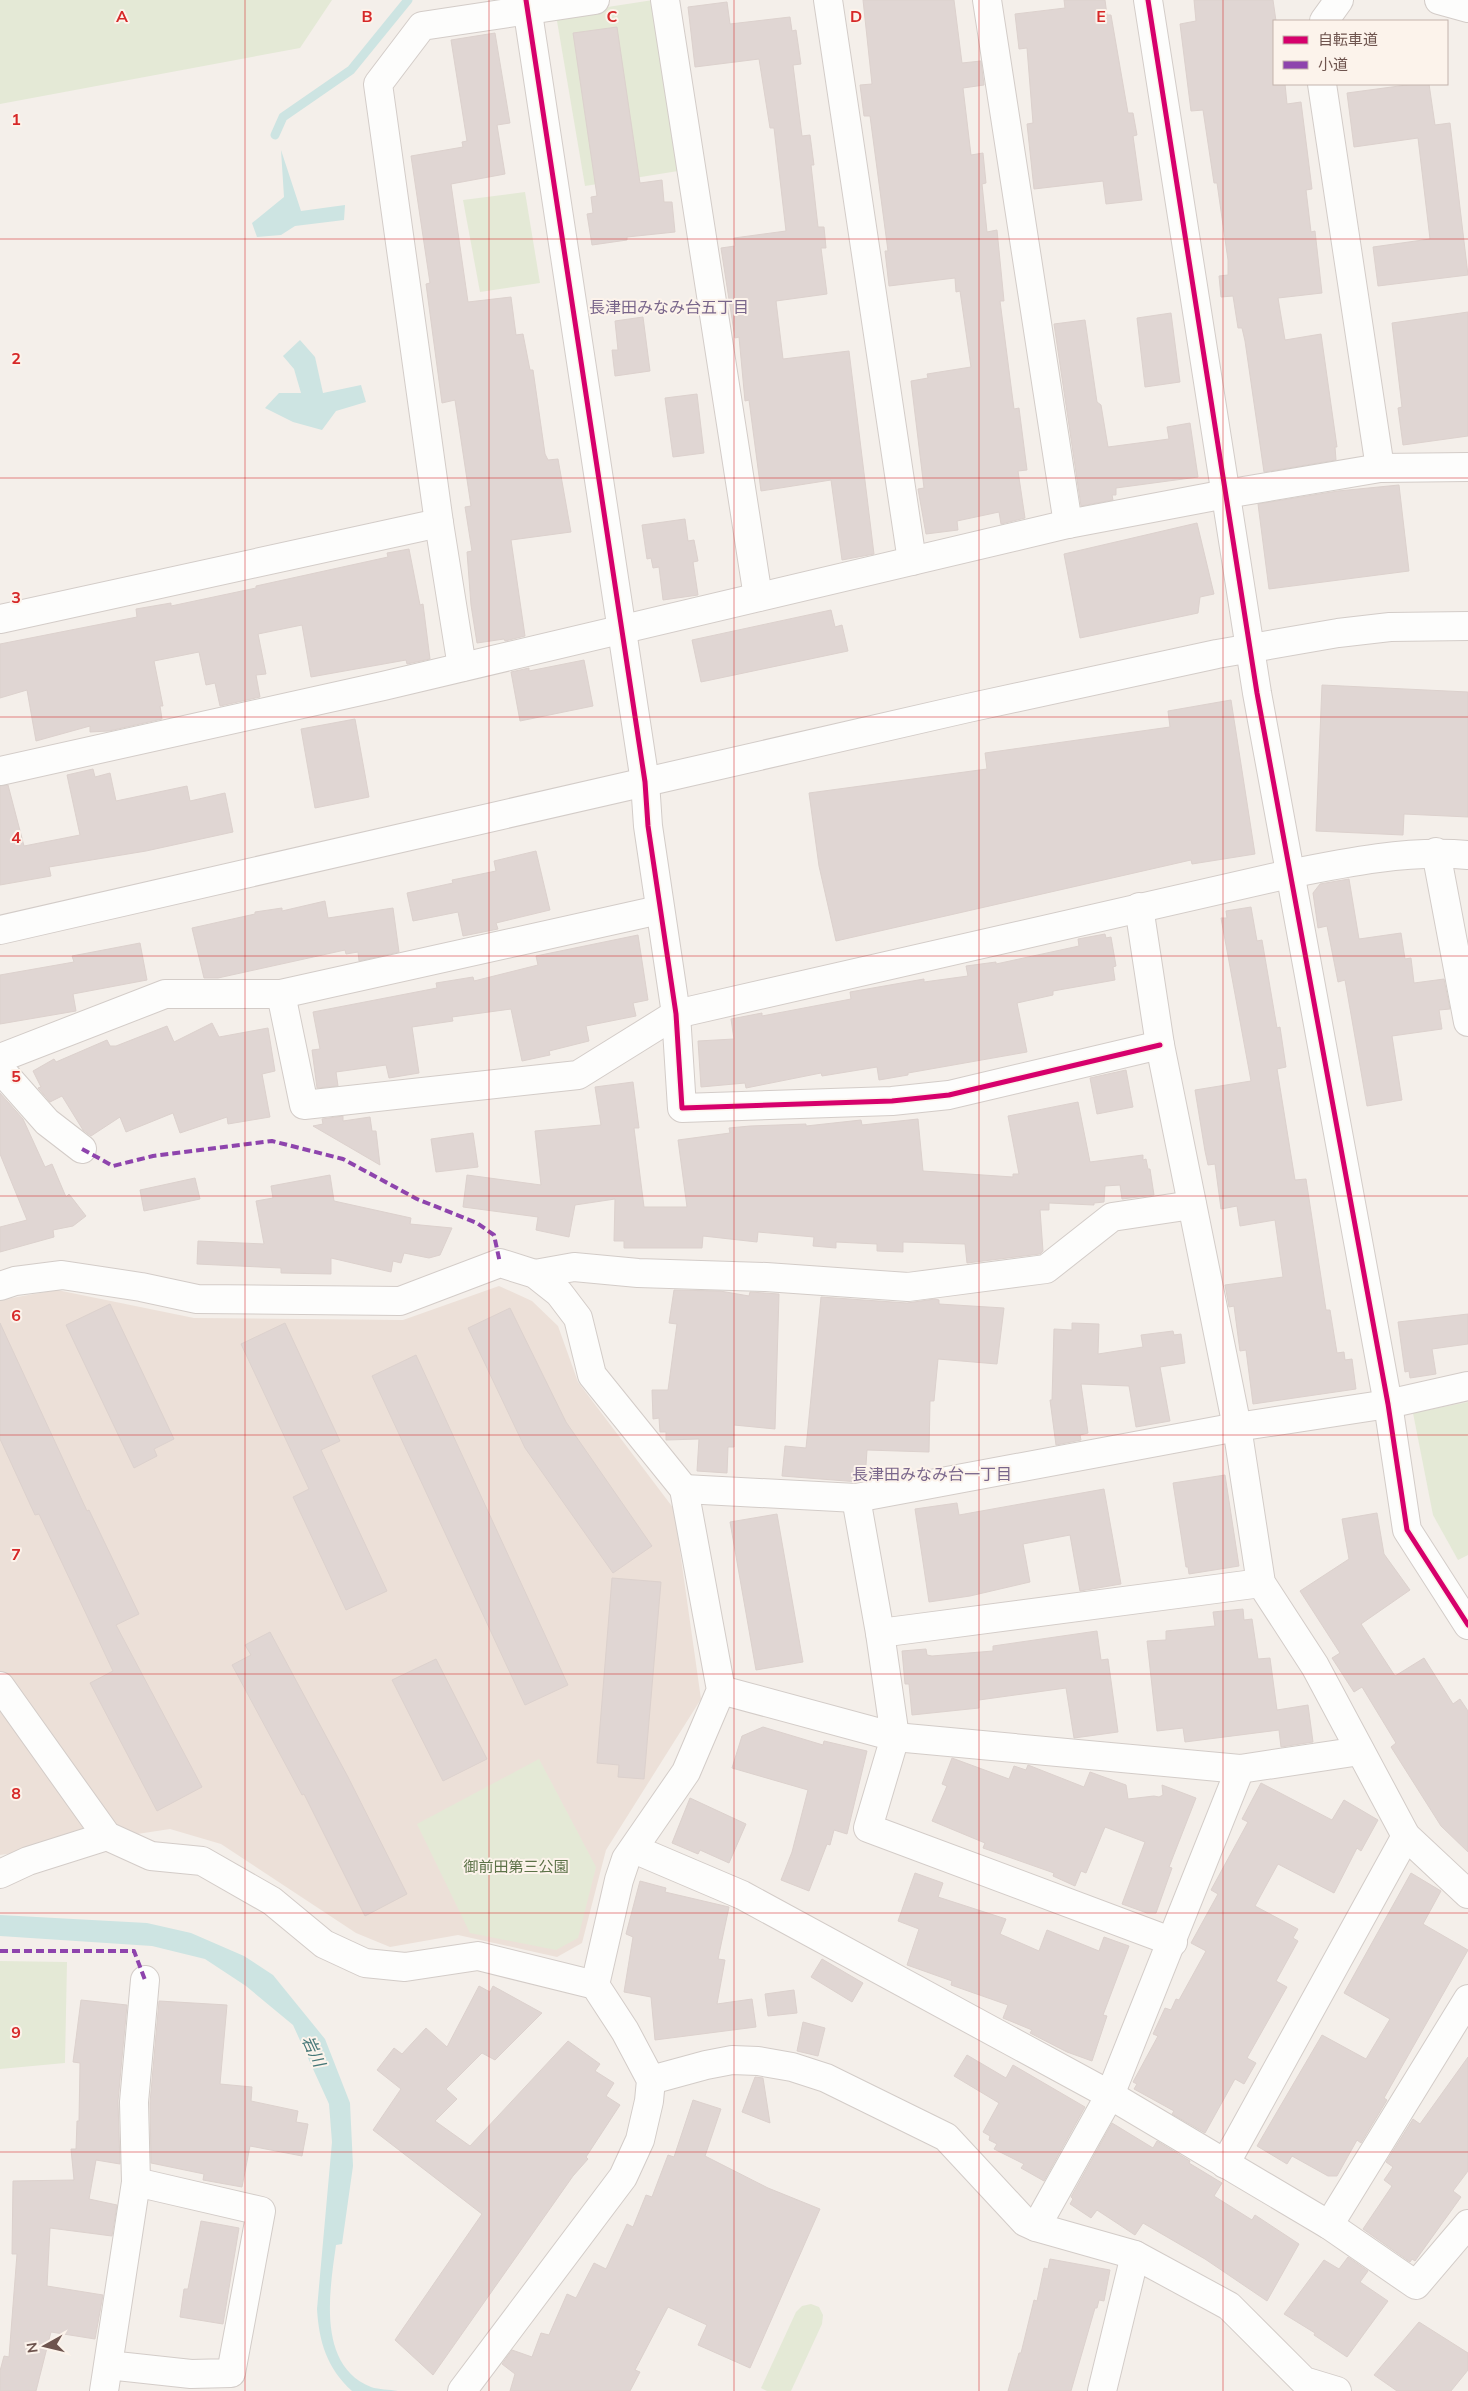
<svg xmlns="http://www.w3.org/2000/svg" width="1468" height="2391" font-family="Mulish,'Noto Sans JP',sans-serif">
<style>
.residential{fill:#ece0d8}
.green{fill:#e4e9d6}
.water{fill:#cde4e2}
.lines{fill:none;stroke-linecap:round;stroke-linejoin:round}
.stream{stroke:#cde4e2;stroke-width:9}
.building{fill:#e0d6d3;stroke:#dcd1cd}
.minor-casing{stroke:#d3ccc8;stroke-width:30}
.minor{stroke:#fdfdfc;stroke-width:28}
.quiet{stroke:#8e44ad;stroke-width:4;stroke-dasharray:8 4;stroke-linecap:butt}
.cycleway-casing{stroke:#fcf3eb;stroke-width:8}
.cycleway{stroke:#d6006c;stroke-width:5}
.grid{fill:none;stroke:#d62828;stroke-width:1;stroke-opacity:0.55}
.labels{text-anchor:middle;stroke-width:4;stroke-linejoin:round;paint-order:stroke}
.park-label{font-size:15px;fill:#5c7248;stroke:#fcf3eb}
.neighbourhood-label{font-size:16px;fill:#79668b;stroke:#fcf3eb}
.water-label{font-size:16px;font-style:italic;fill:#477878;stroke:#fcf3eb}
.grid-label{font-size:16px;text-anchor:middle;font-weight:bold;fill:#d62828;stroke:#fcf3eb;stroke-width:4;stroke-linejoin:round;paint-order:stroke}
</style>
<rect width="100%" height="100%" fill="#f4efea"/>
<polygon class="residential" points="499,1286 532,1301 558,1326 578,1382 674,1509 701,1699 606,1850 582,1943 557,1957 458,1935 390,1947 356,1933 221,1844 170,1829 0,1855 0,1300 57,1290 194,1318 403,1320"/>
<g class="green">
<polygon points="0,0 332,0 300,48 0,104"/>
<polygon points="653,0 678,171 585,186 556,15"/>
<polygon points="525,192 540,283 480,292 463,200"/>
<polygon points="1468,1402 1468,1555 1458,1560 1433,1515 1413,1413"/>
<polygon points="539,1759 596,1867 578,1938 556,1950 470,1933 417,1824"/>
<polygon points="0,1961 67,1962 65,2063 0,2069"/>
<polygon points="811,2304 819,2307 823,2315 822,2324 791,2391 767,2391 761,2388 796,2312 802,2306"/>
</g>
<g class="water">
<polygon points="281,150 301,211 345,205 344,220 295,226 281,235 257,237 252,223 284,197"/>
<polygon points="300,340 315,357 323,393 361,385 366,402 336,411 322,430 293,422 265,408 279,393 301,393 294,369 283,356"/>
<path d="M0 1915 147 1923 191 1933 244 1956 273 1975 325 2039 350 2103 353 2166 342 2244 336 2245C330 2289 316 2365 371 2387 379 2390 389 2389 398 2391H352C327 2368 319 2342 317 2309L332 2142 329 2104 293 2025 246 1986 205 1959 152 1946 0 1936Z"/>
</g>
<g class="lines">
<polyline class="stream" points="275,135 283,117 351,70 408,0"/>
</g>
<g class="building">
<polygon points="863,0 954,0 962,63 981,61 984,85 963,88 971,155 983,153 986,183 982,184 987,232 997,230 1004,301 1000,301 1014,409 1019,408 1027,470 1018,471 1025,518 1001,524 999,512 957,521 958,530 926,534 918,489 924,488 911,381 928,378 927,374 971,367 960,291 956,292 955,278 889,286 885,251 888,251 870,116 864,116 860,85 872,84"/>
<polygon points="1064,0 1105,0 1107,15 1111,15 1128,113 1133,113 1137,135 1133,136 1142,200 1106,204 1103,181 1034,189 1027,124 1033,123 1027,48 1019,49 1015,14 1065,8"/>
<polygon points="1194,0 1273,0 1276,21 1274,84 1285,84 1287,104 1301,102 1312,189 1306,190 1311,232 1315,231 1322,293 1278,298 1285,340 1321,334 1337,447 1335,447 1336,460 1264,472 1245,341 1242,328 1238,328 1233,296 1221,297 1219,276 1228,275 1228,260 1217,183 1214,183 1203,110 1191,111 1180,24 1196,21"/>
<polygon points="727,2 730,24 790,17 792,31 796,30 801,64 793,65 802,136 810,135 814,165 811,165 818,227 824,227 826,248 821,248 827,294 776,301 783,359 849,351 874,554 842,560 831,480 761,491 749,400 745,401 739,337 735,338 721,248 735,246 734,238 786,231 774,128 770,128 759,59 695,67 688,7"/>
<polygon points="617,27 640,183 662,180 664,202 672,202 675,232 627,237 627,240 592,245 587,214 593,213 591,197 597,196 573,33"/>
<polygon points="495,33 510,123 497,125 505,174 451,184 468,302 511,297 516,335 523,334 530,370 533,370 545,454 548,460 558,459 571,532 511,540 525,636 505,641 504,639 477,643 471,605 467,552 472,551 465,507 471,506 455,400 442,403 426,284 430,283 411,156 463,147 462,142 467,141 451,40"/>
<polygon points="1414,84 1429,84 1435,125 1450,123 1468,275 1378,286 1373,247 1430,239 1418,138 1354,147 1347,93"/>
<polygon points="1468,312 1468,436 1403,445 1398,408 1402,407 1392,323"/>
<polygon points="1171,313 1180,382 1145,387 1137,318"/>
<polygon points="643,317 650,371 615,376 612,350 618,350 615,321"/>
<polygon points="1085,320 1097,402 1101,405 1108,447 1169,439 1167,427 1190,423 1198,477 1116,488 1116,495 1112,495 1113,500 1081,506 1054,324"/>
<polygon points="697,394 704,453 673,457 665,398"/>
<polygon points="1399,485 1409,571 1269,589 1258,504 1338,491"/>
<polygon points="685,519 688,541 694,540 698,561 693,562 698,595 663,600 659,567 653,568 651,558 647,559 642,525"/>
<polygon points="1197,523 1214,594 1200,597 1198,613 1080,638 1064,554"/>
<polygon points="409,549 420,605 423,604 430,659 407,664 406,660 311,677 302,625 258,634 266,674 256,675 260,697 220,706 215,683 206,685 199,652 154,661 163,706 160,706 162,719 109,731 90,732 90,726 36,741 27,690 0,698 0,644 137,617 136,609 171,603 171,606 256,588 256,586 388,557 387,553"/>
<polygon points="831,610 835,627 842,625 848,651 701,682 692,640"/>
<polygon points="584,660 593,706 520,721 511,672 529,668 529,671"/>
<polygon points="1322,685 1468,692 1468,817 1404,814 1403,835 1316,831"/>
<polygon points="1231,700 1255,854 1192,864 1191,860 836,941 819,866 809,793 987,769 985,753 1170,727 1168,711"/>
<polygon points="355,719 369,797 315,808 301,729"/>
<polygon points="93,769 95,777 110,773 116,801 187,786 190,801 225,793 233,832 146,851 49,867 51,876 0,885 0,786 8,785 24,846 80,835 67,775"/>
<polygon points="536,851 550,910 496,923 498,929 463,936 458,912 413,921 407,893 453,883 452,880 496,871 494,861"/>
<polygon points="1349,879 1359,939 1401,933 1405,959 1411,958 1414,983 1444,979 1450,1009 1439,1010 1442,1029 1392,1036 1402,1100 1367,1106 1345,980 1338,982 1327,926 1318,928 1313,893 1320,884"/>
<polygon points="325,901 328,918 393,908 399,952 359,961 358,952 346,954 345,950 218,978 204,978 192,928 255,914 255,912 282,908 282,911"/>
<polygon points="1251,907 1257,941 1262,940 1277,1028 1280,1027 1286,1067 1277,1069 1295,1180 1306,1179 1326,1310 1330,1310 1337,1353 1344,1352 1345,1360 1352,1359 1356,1389 1253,1404 1246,1350 1240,1351 1234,1306 1229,1307 1225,1285 1283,1277 1275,1220 1240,1226 1237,1206 1221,1209 1215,1164 1208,1165 1205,1151 1195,1090 1251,1081 1221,918 1227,918 1226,911"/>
<polygon points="1105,934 1106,938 1111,937 1116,966 1113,967 1115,980 1053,991 1053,995 1017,1003 1027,1052 908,1073 908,1075 879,1080 877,1067 822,1076 821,1073 746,1088 745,1083 701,1087 698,1041 734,1039 731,1019 762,1013 762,1016 851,999 850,992 924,979 924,982 968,976 966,966 996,962 996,964 1079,946 1078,939"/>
<polygon points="638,935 648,1000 633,1003 636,1016 586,1026 589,1041 549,1051 550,1055 522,1061 511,1009 452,1017 453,1021 412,1027 419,1073 389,1078 386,1065 336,1072 338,1086 317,1088 312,1050 320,1049 313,1012 437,988 436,983 473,977 474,981 538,965 536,956"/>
<polygon points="140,943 147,980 73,994 76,1011 0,1024 0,975 74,962 72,956"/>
<polygon points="212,1023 219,1037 268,1028 275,1071 262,1074 270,1117 228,1124 227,1117 180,1133 173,1113 126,1132 120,1117 91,1136 83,1130 62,1096 50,1102 38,1088 41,1087 33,1071 54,1059 56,1062 107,1040 110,1046 116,1046 167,1026 174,1042"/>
<polygon points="1126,1070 1133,1107 1097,1114 1090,1078"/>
<polygon points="633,1082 639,1128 634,1128 644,1207 687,1207 678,1140 730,1133 729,1128 750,1126 806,1124 806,1126 861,1120 862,1125 918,1119 923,1171 1013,1177 1013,1174 1019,1174 1008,1116 1078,1102 1090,1162 1143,1155 1143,1160 1146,1159 1148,1169 1150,1169 1154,1195 1122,1199 1120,1185 1105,1186 1104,1202 1094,1203 1094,1205 1049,1203 1049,1210 1040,1210 1043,1251 1040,1254 967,1263 965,1244 903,1242 903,1252 877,1251 877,1244 836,1242 836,1248 813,1246 814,1237 758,1232 757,1242 703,1236 702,1248 624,1248 624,1241 614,1241 615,1199 575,1205 569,1237 536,1230 538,1217 463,1207 467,1175 541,1185 535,1131 601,1125 595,1087"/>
<polygon points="0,1093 23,1119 45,1167 52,1164 66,1197 69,1194 86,1216 73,1226 53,1230 54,1237 0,1252 0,1227 27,1220 0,1154"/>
<polygon points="343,1116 343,1121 370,1117 372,1131 376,1131 380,1165 313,1126 323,1124 322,1119"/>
<polygon points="473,1133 478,1167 436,1172 431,1139"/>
<polygon points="330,1175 334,1201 411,1218 410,1224 452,1228 440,1255 429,1258 404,1253 401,1263 393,1261 391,1272 331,1258 331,1274 281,1273 281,1268 197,1264 198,1241 264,1244 256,1201 273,1198 271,1186"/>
<polygon points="195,1178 200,1199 144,1211 140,1190"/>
<polygon points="674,1290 720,1291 749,1296 750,1292 779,1294 775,1429 734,1425 734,1447 728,1447 727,1473 697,1471 699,1439 666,1440 666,1432 660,1432 659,1418 653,1419 652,1390 668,1390 677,1324 669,1323"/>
<polygon points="821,1297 907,1303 935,1299 939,1300 939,1304 1004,1308 997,1364 938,1359 934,1401 930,1401 929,1452 867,1450 865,1480 859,1482 782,1476 785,1446 806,1448"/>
<polygon points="110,1304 174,1439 154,1449 157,1456 134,1468 66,1325"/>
<polygon points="510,1308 566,1422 652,1546 613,1573 525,1448 468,1328"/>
<polygon points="1468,1314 1468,1344 1432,1349 1436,1374 1410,1378 1409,1371 1405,1372 1398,1322"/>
<polygon points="0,1323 87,1511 89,1510 139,1614 116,1625 202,1787 157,1811 90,1683 113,1671 39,1514 35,1515 0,1439"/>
<polygon points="285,1323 340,1441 321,1450 387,1591 346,1610 293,1497 309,1489 241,1344"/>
<polygon points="1072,1323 1099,1324 1098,1354 1143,1347 1141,1335 1173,1331 1174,1335 1181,1334 1185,1363 1160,1367 1170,1421 1136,1427 1129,1386 1081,1384 1088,1433 1080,1435 1081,1440 1056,1445 1050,1400 1052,1400 1054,1329 1072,1330"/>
<polygon points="416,1355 568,1685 525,1705 372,1376"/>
<polygon points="1225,1475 1239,1566 1189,1574 1188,1567 1186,1567 1173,1483"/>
<polygon points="1104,1489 1121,1584 1080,1591 1070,1535 1023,1544 1030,1582 970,1596 929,1602 915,1509 957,1503 959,1515"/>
<polygon points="1377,1513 1384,1554 1410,1590 1361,1624 1395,1676 1424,1658 1453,1704 1460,1699 1468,1711 1468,1852 1441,1826 1391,1747 1396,1743 1362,1687 1354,1692 1332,1658 1340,1653 1300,1591 1349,1559 1342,1519"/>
<polygon points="777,1514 803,1662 756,1670 730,1522"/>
<polygon points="612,1578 661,1582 644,1779 618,1777 619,1765 597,1763"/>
<polygon points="1243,1609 1244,1620 1252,1619 1258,1659 1270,1658 1277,1710 1308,1705 1313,1742 1281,1747 1279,1730 1185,1742 1183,1728 1157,1731 1147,1641 1166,1640 1166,1631 1215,1626 1213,1612"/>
<polygon points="1097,1631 1101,1660 1108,1659 1118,1732 1074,1738 1066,1688 979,1700 979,1708 912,1715 909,1684 905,1684 902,1651 926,1649 927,1655 932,1656 993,1651 993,1646"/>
<polygon points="270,1632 348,1777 407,1894 365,1916 304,1794 302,1795 232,1665 251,1655 245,1645"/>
<polygon points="436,1659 487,1759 443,1781 392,1680"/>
<polygon points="763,1727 823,1745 824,1741 867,1751 847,1834 834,1830 830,1845 827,1844 809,1891 781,1880 792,1852 808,1790 732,1768 742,1736"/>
<polygon points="952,1758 1009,1779 1014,1766 1026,1770 1028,1765 1084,1787 1090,1772 1126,1785 1128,1799 1154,1796 1159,1797 1163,1795 1162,1785 1196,1798 1169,1867 1172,1868 1156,1913 1147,1913 1122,1904 1145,1842 1105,1827 1086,1873 1081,1871 1075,1886 1053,1876 1054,1873 983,1848 985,1843 932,1821 947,1786 942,1784"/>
<polygon points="1261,1783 1332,1820 1344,1800 1378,1820 1361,1851 1357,1848 1334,1893 1278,1864 1255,1906 1298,1929 1293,1938 1298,1941 1276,1981 1287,1987 1247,2058 1256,2063 1244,2084 1235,2079 1205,2133 1172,2114 1174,2111 1134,2089 1137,2084 1133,2082 1158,2036 1153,2034 1165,2008 1171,2010 1176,1999 1179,2000 1206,1951 1191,1943 1218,1894 1211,1890 1248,1822 1242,1819"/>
<polygon points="690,1798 746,1824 729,1863 700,1850 698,1854 672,1843"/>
<polygon points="915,1873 943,1883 938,1897 1006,1919 1000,1934 1039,1951 1047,1930 1099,1951 1104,1937 1129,1946 1103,2015 1107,2016 1092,2061 1067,2052 1030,2033 1032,2030 1003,2018 1008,2005 951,1985 952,1981 907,1965 919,1929 898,1921"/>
<polygon points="1411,1873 1441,1891 1423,1924 1468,1950 1384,2098 1387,2100 1361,2143 1357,2140 1337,2176 1328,2176 1292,2156 1287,2164 1257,2146 1322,2035 1366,2059 1390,2019 1344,1993"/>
<polygon points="640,1881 666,1888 665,1892 729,1907 718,1959 725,1960 717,2004 752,1999 756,2027 655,2040 651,1997 624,1992 633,1937 626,1934"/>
<polygon points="822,1959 863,1983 852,2002 811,1977"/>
<polygon points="479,1986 490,1992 493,1986 542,2013 495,2060 482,2053 446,2089 457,2099 435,2121 470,2146 568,2041 600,2064 595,2071 614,2083 606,2096 620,2105 586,2157 588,2159 573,2176 433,2375 395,2340 482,2214 373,2130 401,2089 377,2070 394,2048 402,2054 426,2028 447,2047"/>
<polygon points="794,1990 797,2013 768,2016 765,1994"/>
<polygon points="81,2000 127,2005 118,2101 120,2164 96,2160 89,2199 117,2205 112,2236 50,2228 47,2286 103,2295 95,2339 51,2332 36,2391 0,2391 0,2371 4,2356 9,2357 17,2254 12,2254 13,2181 74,2180 71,2149 76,2149 77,2121 79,2121 80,2063 73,2062"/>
<polygon points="159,2001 227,2005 220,2084 252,2087 251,2101 298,2111 296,2122 308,2124 302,2156 250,2146 242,2187 203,2180 204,2174 151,2163 150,2103"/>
<polygon points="803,2022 825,2028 818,2056 797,2051"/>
<polygon points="967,2055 1006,2078 1013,2065 1085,2107 1044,2181 1021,2168 1024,2164 994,2149 997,2144 989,2140 990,2136 983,2132 999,2103 954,2076"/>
<polygon points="1468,2057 1468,2171 1453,2191 1461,2197 1415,2261 1412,2259 1410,2262 1363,2229 1392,2186 1384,2180 1393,2167 1386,2162 1413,2119 1420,2124"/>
<polygon points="755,2077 763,2078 770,2123 742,2112"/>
<polygon points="693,2100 721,2109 705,2156 768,2188 820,2209 750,2368 698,2345 707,2325 668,2307 635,2370 640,2372 630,2391 510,2391 515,2374 502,2364 512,2350 532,2357 541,2333 549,2335 567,2294 576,2298 594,2263 606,2269 627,2224 633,2227 646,2195 652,2197 668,2155 674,2157"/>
<polygon points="1112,2123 1153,2148 1157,2141 1190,2161 1189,2163 1222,2183 1214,2196 1252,2220 1255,2215 1299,2244 1267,2301 1205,2259 1143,2223 1135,2235 1097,2210 1091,2218 1070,2204 1073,2199 1071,2197"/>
<polygon points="201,2221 239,2228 223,2324 180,2317 184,2289 188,2289"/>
<polygon points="1348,2257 1368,2271 1360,2282 1388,2301 1347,2357 1314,2335 1315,2333 1284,2314 1324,2260 1339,2269"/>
<polygon points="1050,2259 1110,2270 1104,2301 1099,2300 1097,2308 1095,2308 1071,2391 1008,2391 1019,2353 1021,2353 1034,2300 1037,2301 1044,2268 1048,2269"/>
<polygon points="1419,2322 1468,2353 1468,2370 1451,2391 1397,2391 1374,2375"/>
</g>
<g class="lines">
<defs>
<g id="minor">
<polyline points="526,0 645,782 648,826 676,1014 682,1108 892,1101 949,1095 1160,1045"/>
<polyline points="665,0 758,597"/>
<polyline points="828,0 912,561"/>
<polyline points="987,0 1068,524"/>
<polyline points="1148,0 1257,693 1388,1404 1407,1530 1468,1625"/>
<polyline points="1439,0 1468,8"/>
<polyline points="1324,21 1339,0"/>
<polyline points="1322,84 1380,468"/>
<polyline points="0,619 439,523"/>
<polyline points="462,667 439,523 378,84 422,26 595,0"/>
<polyline points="0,771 383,686 1068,524 1226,494 1380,468 1468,467"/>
<polyline points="1436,852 1468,1022"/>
<polyline points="1139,907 1160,1045 1237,1427 1261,1583 1315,1666 1406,1836 1468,1894"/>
<polyline points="0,930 968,708 1217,654 1338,633 1390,627 1468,626"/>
<path d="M281 994 304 1105 578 1075 676 1014 1289 874C1348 862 1408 850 1468 855"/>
<polyline points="0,1058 165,994 281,994 659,910"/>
<polyline points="0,1069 47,1122 82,1149"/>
<polyline points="535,1274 574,1267 638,1273 766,1277 908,1287 1046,1269 1112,1217 1192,1205"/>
<polyline points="0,1286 15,1281 62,1275 141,1287 197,1299 400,1301 500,1263 535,1274 559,1293 578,1318 592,1375 684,1489 721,1690 686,1772 626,1859 619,1880 595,1985"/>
<polyline points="684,1489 856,1498 1237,1427 1388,1404 1468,1386"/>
<polyline points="856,1498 880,1633 895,1737 868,1828 1173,1942"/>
<polyline points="880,1633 1261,1583"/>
<polyline points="0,1686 107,1836 151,1856 202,1861 272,1901 324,1944 365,1963 405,1967 478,1956 595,1985 625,2031 651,2080 649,2101 640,2140 623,2177 462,2391"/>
<polyline points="721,1690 895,1737 1240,1769 1360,1751"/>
<polyline points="634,1849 742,1895 1110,2095 1329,2225 1416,2285 1468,2224"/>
<polyline points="0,1874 28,1861 107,1836"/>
<polyline points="651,2080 706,2065 732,2060 758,2061 792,2067 826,2078 946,2137 1025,2222 1036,2227 1135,2255 1229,2306 1304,2381 1337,2391"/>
<polyline points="1225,2164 1406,1836"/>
<polyline points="136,2182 134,2102 145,1980"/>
<polyline points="1329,2225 1468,1999"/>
<polyline points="1036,2227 1110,2095 1240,1769"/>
<polyline points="104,2391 108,2365 136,2182 261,2211 231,2373 191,2374 108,2365"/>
<polyline points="1102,2391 1135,2255"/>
</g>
</defs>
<use href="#minor" class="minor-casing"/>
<use href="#minor" class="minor"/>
<g class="quiet">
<polyline points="82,1149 113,1166 153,1156 272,1141 343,1159 417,1199 477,1223 494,1235 500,1263"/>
<polyline points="0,1951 134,1951 145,1980"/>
</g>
<defs>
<g id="cycleway">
<polyline points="526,0 645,782 648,826 676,1014 682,1108 892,1101 949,1095 1160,1045"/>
<polyline points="1148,0 1257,693 1388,1404 1407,1530 1468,1625"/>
</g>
</defs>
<use href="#cycleway" class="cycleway-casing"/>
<use href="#cycleway" class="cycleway"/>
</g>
<path class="grid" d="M245 0V2391M489 0V2391M734 0V2391M979 0V2391M1223 0V2391M0 239H1468M0 478H1468M0 717H1468M0 956H1468M0 1196H1468M0 1435H1468M0 1674H1468M0 1913H1468M0 2152H1468"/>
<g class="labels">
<g class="park-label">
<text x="516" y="1872">御前田第三公園</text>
</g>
<g class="neighbourhood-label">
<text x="669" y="313">長津田みなみ台五丁目</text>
<text x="932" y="1480">長津田みなみ台一丁目</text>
</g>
<g class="water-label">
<text transform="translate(314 2051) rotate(65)" y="6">岩川</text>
</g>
</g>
<g class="grid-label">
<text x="122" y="22">A</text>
<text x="367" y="22">B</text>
<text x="612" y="22">C</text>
<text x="856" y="22">D</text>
<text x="1101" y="22">E</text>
<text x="16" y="125">1</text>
<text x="16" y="364">2</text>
<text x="16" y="603">3</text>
<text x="16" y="843">4</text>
<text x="16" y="1082">5</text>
<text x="16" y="1321">6</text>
<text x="16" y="1560">7</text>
<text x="16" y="1799">8</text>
<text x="16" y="2038">9</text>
</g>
<rect x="1273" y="20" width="175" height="65" fill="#fcf3eb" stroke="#c3b3ac"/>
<rect x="1283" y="36" width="25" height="8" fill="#d6006c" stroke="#c3b3ac"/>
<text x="1318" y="45" font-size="15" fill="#6e544e">自転車道</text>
<rect x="1283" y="61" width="25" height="8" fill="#8e44ad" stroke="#c3b3ac"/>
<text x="1318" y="70" font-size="15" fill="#6e544e">小道</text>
<g transform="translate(45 2346) rotate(262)" stroke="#fcf3eb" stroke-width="4" paint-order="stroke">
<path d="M0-4L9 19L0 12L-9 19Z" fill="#6e544e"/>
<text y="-8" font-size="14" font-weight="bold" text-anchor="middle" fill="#6e544e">N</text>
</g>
</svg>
